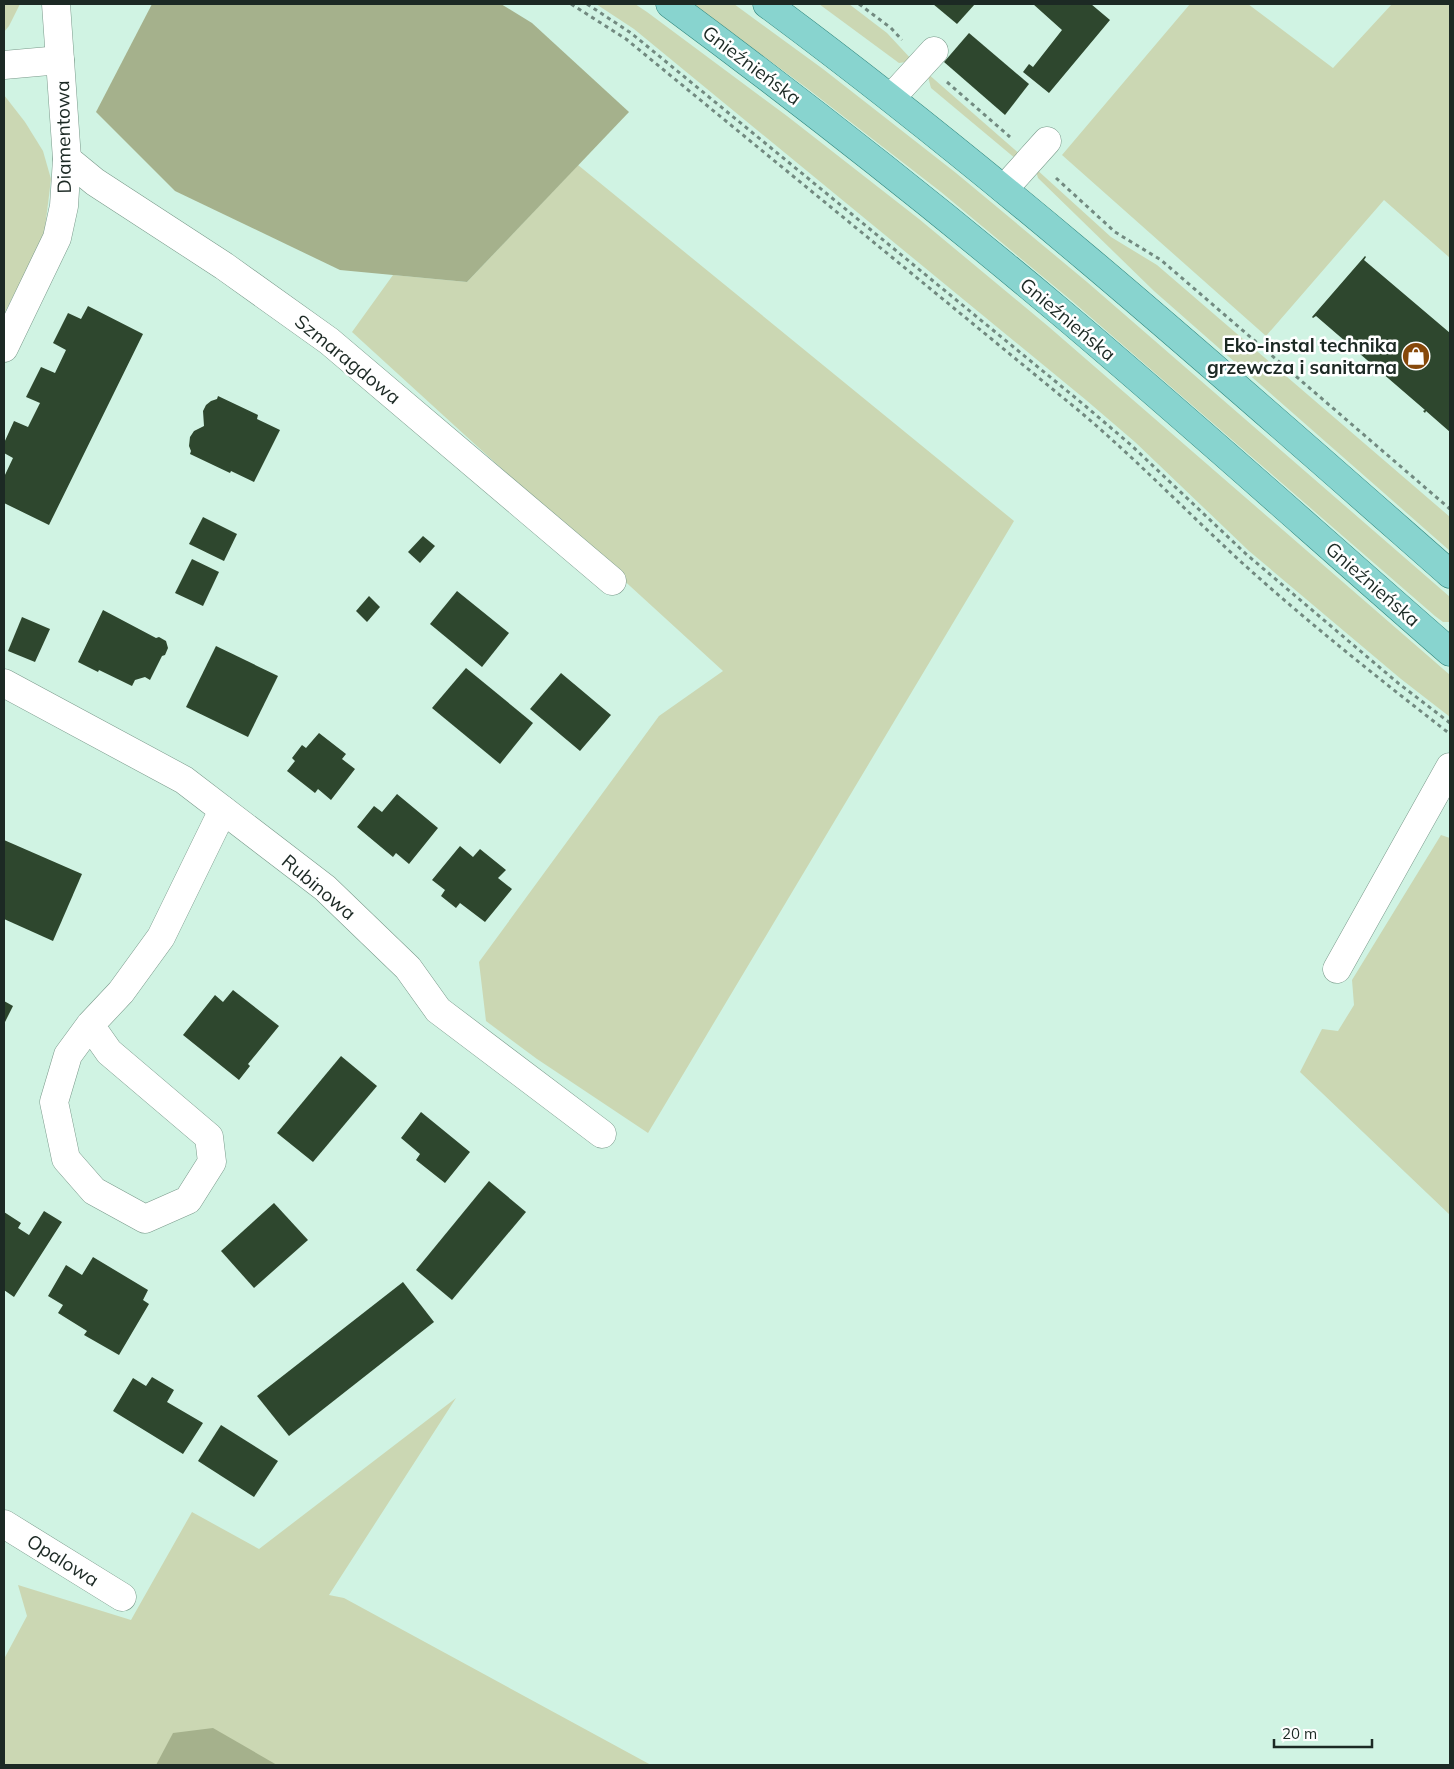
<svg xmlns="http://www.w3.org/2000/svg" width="1454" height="1769" font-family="Mulish,sans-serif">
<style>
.green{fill:#cbd7b3}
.forest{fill:#a5b18c}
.building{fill:#2e472e}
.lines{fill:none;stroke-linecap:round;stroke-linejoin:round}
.minor-casing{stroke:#79998a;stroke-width:29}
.major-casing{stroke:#2f867e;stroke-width:29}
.path{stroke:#728a80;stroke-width:3;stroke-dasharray:4 4;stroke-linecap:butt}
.minor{stroke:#fff;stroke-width:28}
.major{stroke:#88d4cf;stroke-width:28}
.labels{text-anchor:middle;stroke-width:5;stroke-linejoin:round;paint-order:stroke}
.street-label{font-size:19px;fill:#1c2924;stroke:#fff}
.poi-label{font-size:19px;font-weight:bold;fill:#1c2924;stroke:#fff;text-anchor:end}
</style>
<rect width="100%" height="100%" fill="#d0f3e3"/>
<g class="green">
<polygon points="4,4 20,4 9,26 4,32"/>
<polygon points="596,4 635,4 647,12 787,116 919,219 1049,327 1450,675 1450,717 1401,679 1249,551 1135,442 1086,400 634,29"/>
<polygon points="693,4 734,4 823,69 956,173 1087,282 1450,597 1450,622 1443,622 1435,616 1072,301 941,192 808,89"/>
<polygon points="819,4 849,4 887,33 913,61 899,63"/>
<polygon points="1190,4 1248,4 1333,68 1392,4 1450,4 1450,258 1384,200 1266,336 1062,155"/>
<polygon points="927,73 1022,156 1016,159 931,88"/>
<polygon points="4,95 25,122 43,151 51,179 44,236 4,314"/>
<polygon points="578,165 1014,521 648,1133 537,1059 486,1021 479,962 659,716 723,671 352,332 393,275 467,282"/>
<polygon points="1035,168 1111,237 1157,265 1450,517 1450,551 1154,291 1038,178"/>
<polygon points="1441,835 1450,838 1450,1215 1300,1072 1322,1029 1338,1031 1354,1005 1352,980"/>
<polygon points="456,1398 329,1595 344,1598 651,1765 4,1765 4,1659 27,1616 18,1585 131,1620 192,1512 259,1549"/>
</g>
<g class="forest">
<polygon points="152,4 501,4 532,23 629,112 467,282 340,270 175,191 96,112"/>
<polygon points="213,1728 277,1765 156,1765 173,1733"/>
</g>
<g class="building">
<polygon points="933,4 975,4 957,24"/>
<polygon points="1033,4 1091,4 1110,20 1049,93 1023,72 1029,64 1033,67 1062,30"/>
<polygon points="969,33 1029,84 1005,115 944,62"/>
<polygon points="1365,256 1366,257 1364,260 1450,333 1450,432 1426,411 1425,413 1423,411 1425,410 1316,316 1313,318 1312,317"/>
<polygon points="88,306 143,334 49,525 4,503 4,477 13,458 4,453 4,443 14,421 28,427 40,403 26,397 41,367 55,373 66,350 53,343 68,313 81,319"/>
<polygon points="218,396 258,415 257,419 280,430 254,482 231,471 230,473 190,454 191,451 189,446 190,437 194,431 204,426 203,411 206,405 211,401 217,399"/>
<polygon points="203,517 237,534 224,561 189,544"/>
<polygon points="423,536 435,546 420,563 408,552"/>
<polygon points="192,559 219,572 203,606 175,593"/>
<polygon points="457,591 509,633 482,667 430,624"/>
<polygon points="369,596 380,607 367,622 356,611"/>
<polygon points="103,610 156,638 159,637 166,641 168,648 165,655 162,656 150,680 145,677 135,680 132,686 99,670 98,672 78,662"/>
<polygon points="22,617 50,629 35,662 8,651"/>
<polygon points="216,646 278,676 248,737 186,707"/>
<polygon points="466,668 533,723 500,764 432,708"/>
<polygon points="561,673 611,715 580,751 530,709"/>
<polygon points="319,733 346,754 342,759 355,769 331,800 318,789 315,793 287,771 295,761 292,758 302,745 306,748"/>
<polygon points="397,794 438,828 409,864 396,853 393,857 357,827 374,806 382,812"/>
<polygon points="4,840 82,874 53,941 4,919"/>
<polygon points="460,846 473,857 480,849 506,870 498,878 512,889 485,922 460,903 456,908 441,896 445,890 432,880"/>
<polygon points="233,990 279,1026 248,1064 250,1066 239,1080 183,1035 215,995 223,1002"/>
<polygon points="4,1001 13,1006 4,1024"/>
<polygon points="341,1056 377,1086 313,1162 277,1133"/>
<polygon points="421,1112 470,1152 445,1183 416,1160 420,1154 401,1138"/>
<polygon points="489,1181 526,1212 452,1300 416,1270"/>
<polygon points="274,1203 308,1240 254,1288 221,1251"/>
<polygon points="44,1211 62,1222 14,1297 4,1290 4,1212 21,1223 18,1228 29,1235"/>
<polygon points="93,1257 148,1290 143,1300 149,1304 119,1355 84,1335 87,1331 58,1313 63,1305 48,1296 66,1265 82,1275"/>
<polygon points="403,1282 434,1322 289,1436 257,1396"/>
<polygon points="152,1377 174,1390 167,1402 203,1423 183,1454 113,1411 133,1378 146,1386"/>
<polygon points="221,1425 278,1461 254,1497 198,1461"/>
</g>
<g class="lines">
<defs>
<g id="minor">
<polyline points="4,65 60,60"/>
<polyline points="891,98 934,51"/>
<polyline points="67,159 95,182 224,266 329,341 612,581"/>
<polyline points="1004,189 1047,141"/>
<polyline points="4,348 57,238 64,206 67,159 56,4"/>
<polyline points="4,683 184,780 325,888 408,968 438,1010 602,1134"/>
<polyline points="1337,969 1450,767"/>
<polyline points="90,1025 109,1052 209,1137 212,1162 188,1200 145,1219 94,1191 66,1159 54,1102 68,1055 90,1025 121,992 161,937 223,810"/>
<polyline points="4,1524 122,1597"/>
</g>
<g id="major">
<path d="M670 4C802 102 932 204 1058 310 1191 422 1319 538 1450 652"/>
<path d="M767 4C1006 181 1227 378 1450 574"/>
</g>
</defs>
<use href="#minor" class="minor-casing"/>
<use href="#major" class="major-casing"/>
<g class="path">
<path d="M571 4 626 39 1078 410C1134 457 1185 510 1239 560 1306 621 1378 678 1450 734"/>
<polyline points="587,4 631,33 1083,404 1131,445 1246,554 1398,683 1450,723"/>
<polyline points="859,4 891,28 902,40"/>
<polyline points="947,82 1010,137"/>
<polyline points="1056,178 1115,232 1161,260 1450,509"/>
</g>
<use href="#minor" class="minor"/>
<use href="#major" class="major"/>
</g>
<defs>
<symbol id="shop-disc" viewBox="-11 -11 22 22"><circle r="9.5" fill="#86480a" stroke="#fff"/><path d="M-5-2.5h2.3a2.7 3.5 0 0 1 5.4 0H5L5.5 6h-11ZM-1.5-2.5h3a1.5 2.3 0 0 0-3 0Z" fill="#fff"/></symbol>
</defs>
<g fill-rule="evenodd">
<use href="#shop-disc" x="1400" y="340" width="32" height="32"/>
</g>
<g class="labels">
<g class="street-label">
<text transform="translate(752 65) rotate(37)" y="7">Gnieźnieńska</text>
<text transform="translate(63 137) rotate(-91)" y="7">Diamentowa</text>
<text transform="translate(1068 319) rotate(40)" y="7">Gnieźnieńska</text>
<text transform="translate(348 359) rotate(39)" y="7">Szmaragdowa</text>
<text transform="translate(1373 584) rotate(41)" y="7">Gnieźnieńska</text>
<text transform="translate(319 887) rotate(40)" y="7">Rubinowa</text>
<text transform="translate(63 1560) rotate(32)" y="7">Opalowa</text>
</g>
<g class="poi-label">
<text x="1397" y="352">Eko-instal technika<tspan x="1397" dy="22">grzewcza i sanitarna</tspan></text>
</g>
</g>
<rect width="1454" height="1769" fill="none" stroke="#1c2924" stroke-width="10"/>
<path d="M1274 1739v8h98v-8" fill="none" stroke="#1c2924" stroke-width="2.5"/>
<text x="1282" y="1739" font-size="15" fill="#1c2924" stroke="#ffffff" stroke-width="4" paint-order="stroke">20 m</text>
</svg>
